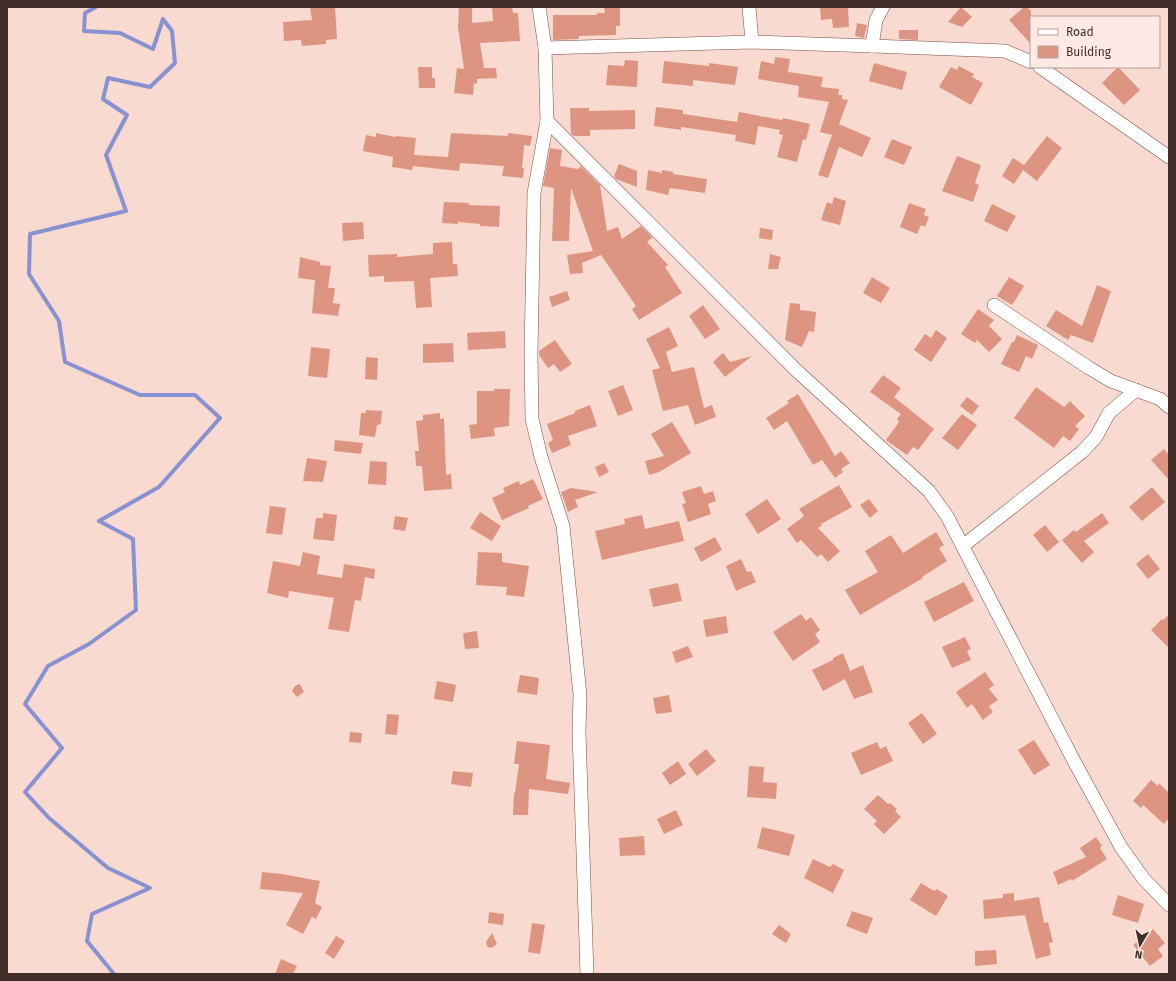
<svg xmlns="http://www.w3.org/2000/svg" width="1176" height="981" font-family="'Fira Sans',sans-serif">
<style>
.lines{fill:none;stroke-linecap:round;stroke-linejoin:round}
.stream{stroke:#8892d0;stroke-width:4}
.building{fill:#dd9581}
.minor-casing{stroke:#784e43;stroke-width:14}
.minor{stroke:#fff;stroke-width:13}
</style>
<rect width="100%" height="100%" fill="#f8dad1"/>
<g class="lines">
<polyline class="stream" points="96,7 85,13 84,31 120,33 153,49 163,19 172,31 175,63 150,87 108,78 103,99 127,115 106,155 126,211 30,234 29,274 59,321 65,362 140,395 195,395 220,418 159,487 99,521 133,539 136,610 89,644 48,666 25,704 62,748 25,792 49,818 108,868 150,888 92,914 87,941 114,974"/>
</g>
<g class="building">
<polygon points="310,7 335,7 337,39 326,40 326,44 302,46 301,40 284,41 283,22 312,20"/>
<polygon points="459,7 472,7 472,23 493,21 492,7 512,7 513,13 518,13 520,41 480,43 484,68 496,68 497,78 477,79 477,84 474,83 473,95 454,93 457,68 464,69 458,27"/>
<polygon points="604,7 620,7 620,26 616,26 616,35 579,36 579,39 553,40 553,15 597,15 597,13 605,13"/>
<polygon points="820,7 848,7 849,27 833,28 832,19 821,20"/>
<polygon points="961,7 972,17 962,27 948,22"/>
<polygon points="1024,7 1027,7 1031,11 1031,44 1009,20"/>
<polygon points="857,23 867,25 864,38 855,36"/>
<polygon points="899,30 918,30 918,40 899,39"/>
<polygon points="775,57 790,59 788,72 823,77 821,87 839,89 838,95 842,95 842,99 848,100 839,124 871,138 862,157 839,147 828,178 818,175 832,135 820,132 829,102 798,97 799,86 758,79 761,61 774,64"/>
<polygon points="625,60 638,61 637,87 606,85 608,65 624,66"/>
<polygon points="664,61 709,66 709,63 738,67 735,85 693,80 693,86 662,83"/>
<polygon points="874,63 907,72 902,90 869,81"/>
<polygon points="959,66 974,74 972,77 983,83 971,105 939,87 951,67 957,70"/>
<polygon points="418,67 432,67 432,78 435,78 435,88 419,88"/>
<polygon points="1118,67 1140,90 1124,105 1102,83"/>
<polygon points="656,107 683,110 683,114 737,122 739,112 782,120 783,118 810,124 806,140 803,139 797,162 777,157 783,135 779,134 780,130 758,126 755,145 735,141 736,135 681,127 681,130 654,126"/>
<polygon points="570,108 589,108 589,111 635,110 635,129 590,130 590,136 574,136 571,134"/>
<polygon points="376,133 395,137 396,136 416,138 414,155 448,157 451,133 508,136 508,133 532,136 530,146 524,145 522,168 524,168 523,178 502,176 504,166 460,163 459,171 413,166 412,170 392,167 393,157 363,151 366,135 376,137"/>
<polygon points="1047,136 1062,148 1037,181 1023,170 1014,184 1002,176 1013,158 1024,165"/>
<polygon points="892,139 912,147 904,165 884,157"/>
<polygon points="550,148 562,150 560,166 578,169 581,166 600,185 607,231 618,227 622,239 641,226 651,236 652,238 647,242 668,265 665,267 682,293 639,320 632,309 636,306 601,255 582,263 583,273 570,274 567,255 593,251 571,188 569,241 552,241 554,188 543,186"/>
<polygon points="957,156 981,165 975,183 979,185 973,202 942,191"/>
<polygon points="619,164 637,171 637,187 616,179 614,176"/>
<polygon points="648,170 662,173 662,170 673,172 673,174 707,179 705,193 670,188 668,195 646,190"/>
<polygon points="834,197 846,201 840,225 821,220 827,202 832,204"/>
<polygon points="444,202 469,203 469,205 500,206 499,227 480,226 480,224 458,222 458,224 442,223"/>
<polygon points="909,203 926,209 924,215 929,217 925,227 921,225 917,234 900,227"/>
<polygon points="992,204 1016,216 1007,232 984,221"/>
<polygon points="363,222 364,239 343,241 342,223"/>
<polygon points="760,228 773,230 772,240 759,238"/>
<polygon points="452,242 453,264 457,264 458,276 430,278 432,307 416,308 414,281 384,282 384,276 369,277 368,255 397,254 397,257 433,254 433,243"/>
<polygon points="770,254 781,257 778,269 768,269"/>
<polygon points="300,257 320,262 320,265 331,266 328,288 335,288 333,303 340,304 338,316 312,313 315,280 298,278"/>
<polygon points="872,277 890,288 881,303 863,293"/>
<polygon points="1009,277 1024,286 1012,305 997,296"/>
<polygon points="1097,285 1111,291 1093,343 1071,335 1068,340 1046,326 1056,310 1082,326"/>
<polygon points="567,291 570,300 552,307 549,297"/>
<polygon points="790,303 800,304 800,310 816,312 814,332 809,331 802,347 785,340"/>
<polygon points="703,305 720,329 705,339 689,316"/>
<polygon points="978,309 994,320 989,326 1002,339 989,352 977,340 975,343 961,334"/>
<polygon points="669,327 678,346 666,352 672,372 694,367 704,408 712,405 716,417 695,425 688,405 663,411 652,370 660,368 646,339"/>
<polygon points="936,330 947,338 931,362 914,350 925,334 931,338"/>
<polygon points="505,331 506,348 468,350 467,333"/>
<polygon points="1017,335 1038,345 1032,359 1026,356 1019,372 1001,364 1012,342 1014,342"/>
<polygon points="555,340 572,364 560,372 554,364 548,368 539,355 539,351"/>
<polygon points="453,343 454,362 423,363 423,344"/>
<polygon points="311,347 330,349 327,378 308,376"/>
<polygon points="723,353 730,362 752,356 725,377 713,362"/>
<polygon points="366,357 378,358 377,380 365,379"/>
<polygon points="883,375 901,388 894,397 934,429 918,450 913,447 907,455 886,440 899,422 897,419 901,414 870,392"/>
<polygon points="623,385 633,410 618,416 608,391"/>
<polygon points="1036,387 1064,407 1070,401 1085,416 1075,426 1079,429 1070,441 1063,436 1054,448 1014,418"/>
<polygon points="494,389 510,389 509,426 494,428 495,436 471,439 469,425 477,424 477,391 494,391"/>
<polygon points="798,394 835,456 841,451 850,463 841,469 843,472 835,478 822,460 813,465 787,421 774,430 766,418 789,403 787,401"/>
<polygon points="967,397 979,406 972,415 960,406"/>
<polygon points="590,405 597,426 568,436 571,445 552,453 548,443 553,440 547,424 575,413 575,411"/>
<polygon points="366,410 382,411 381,424 377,425 375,437 359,435 361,413 366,413"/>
<polygon points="440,413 440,419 444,418 446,475 451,474 452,489 424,491 422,466 416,466 415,451 419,451 416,421 423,420 423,415"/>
<polygon points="962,414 977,425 958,450 942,438"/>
<polygon points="672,422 691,453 659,472 649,475 645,461 664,456 651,434"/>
<polygon points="335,440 363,443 361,454 334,451"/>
<polygon points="1164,449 1169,455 1169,480 1151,460"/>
<polygon points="307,458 327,461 323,482 303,481"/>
<polygon points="370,461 387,462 386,485 368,484"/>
<polygon points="604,463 609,472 599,477 595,467"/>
<polygon points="533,479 543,499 528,506 529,508 502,520 492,498 505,492 503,488 519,481 520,485"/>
<polygon points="839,485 852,507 821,524 822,525 818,528 840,551 828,562 821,554 817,557 801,540 797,543 787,529 804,516 799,509"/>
<polygon points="701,486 704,494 713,491 716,501 708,504 711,514 688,522 682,504 686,503 682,492"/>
<polygon points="1152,487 1165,502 1142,521 1129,507"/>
<polygon points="571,488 598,492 575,500 578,507 568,512 561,492"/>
<polygon points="767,499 781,519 758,534 745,514"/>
<polygon points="869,499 878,511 870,518 860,505"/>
<polygon points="270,506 286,508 282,535 266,533"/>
<polygon points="480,512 501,526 492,541 470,528"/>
<polygon points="323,513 337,515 334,541 313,539 316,518 323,518"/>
<polygon points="1102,513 1109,523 1084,541 1094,552 1082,563 1062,540 1074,530 1076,532"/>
<polygon points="642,515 645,529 679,521 684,541 602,560 595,531 625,524 624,519"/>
<polygon points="395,516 408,518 405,531 393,529"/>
<polygon points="1045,525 1059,542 1047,552 1033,535"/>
<polygon points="936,532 944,545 939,548 947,561 922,577 923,578 860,615 845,590 878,572 865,551 891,535 903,553"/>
<polygon points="715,537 722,550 701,562 694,548"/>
<polygon points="303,552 320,556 317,574 342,578 344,564 375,569 374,579 365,577 361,601 355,600 349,632 328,629 334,598 289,591 288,598 267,593 273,561 300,566"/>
<polygon points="478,552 502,553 502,562 529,566 524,597 506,595 507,587 476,585"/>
<polygon points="1148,554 1160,569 1148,579 1136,564"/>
<polygon points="741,559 747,572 751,571 756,582 736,591 726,566"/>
<polygon points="964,582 974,601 934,622 924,602"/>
<polygon points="678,583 682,601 653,607 649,589"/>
<polygon points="801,614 806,621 811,617 820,630 815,634 820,642 793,661 773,632"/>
<polygon points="1169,615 1169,648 1151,630 1162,619 1163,620"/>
<polygon points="726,616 728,633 706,637 703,620"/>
<polygon points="477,631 479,648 465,649 463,633"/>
<polygon points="965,637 971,649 967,651 971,660 952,668 942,647"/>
<polygon points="688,646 693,657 676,663 672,652"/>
<polygon points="843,653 850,671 863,665 873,692 854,699 845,679 823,691 812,670 833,660 833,658"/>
<polygon points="985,672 994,685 989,689 998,700 989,706 993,712 983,720 972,704 967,708 956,692"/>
<polygon points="520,675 539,678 537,695 517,692"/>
<polygon points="437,681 456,685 453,702 434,699"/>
<polygon points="300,684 304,692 297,697 292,691 295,686"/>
<polygon points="669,695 672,712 656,714 653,698"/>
<polygon points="922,713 937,734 923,744 908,723"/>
<polygon points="387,714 399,715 397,735 385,734"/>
<polygon points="350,732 362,733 361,743 349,742"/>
<polygon points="1034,740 1050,765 1034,775 1018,750"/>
<polygon points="517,741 550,745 546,779 570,783 568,794 529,789 528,815 513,815 514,793 515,793 519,764 514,764"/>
<polygon points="877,742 880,749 886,746 893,761 861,775 851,753"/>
<polygon points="706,749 716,761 697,776 688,764"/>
<polygon points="678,761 686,774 670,785 662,773"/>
<polygon points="749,766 764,767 763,782 777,783 776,799 747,797"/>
<polygon points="453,771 473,773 471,787 451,784"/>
<polygon points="1151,780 1158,786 1159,783 1169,793 1169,818 1164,824 1143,805 1141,808 1133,801"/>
<polygon points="878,795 888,804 890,803 897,809 895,811 901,817 884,834 874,824 877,821 864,809"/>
<polygon points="676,810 683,825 664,834 657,819"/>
<polygon points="762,827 795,835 789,856 757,848"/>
<polygon points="644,836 645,855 620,856 619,838"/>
<polygon points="1096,837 1102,846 1100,848 1107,859 1072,881 1071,879 1058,885 1053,872 1086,857 1080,848"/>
<polygon points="813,859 830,867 833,864 844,870 833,893 804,878"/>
<polygon points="262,872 282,874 320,881 315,903 322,907 316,919 312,917 303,934 286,925 303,893 260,889"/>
<polygon points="921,883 934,891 937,889 948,896 936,916 910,900"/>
<polygon points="1014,893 1014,901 1039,897 1044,923 1048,922 1053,942 1049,943 1051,955 1036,959 1025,915 984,919 983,900 1003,898 1003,894"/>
<polygon points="1118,895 1144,904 1138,923 1112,915"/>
<polygon points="852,911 873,918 867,934 846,926"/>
<polygon points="489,912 504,914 503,925 488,923"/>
<polygon points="532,923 545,925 540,954 528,952"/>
<polygon points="779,925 791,934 786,943 772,934"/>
<polygon points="1153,929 1165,943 1158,949 1163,956 1150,966 1133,945"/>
<polygon points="492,933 497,944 493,947 490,948 487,946 486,942"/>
<polygon points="336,936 345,941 334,959 325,953"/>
<polygon points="996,950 997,964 975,966 975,951"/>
<polygon points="281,959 297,966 293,974 275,974"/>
</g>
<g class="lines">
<defs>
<g id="minor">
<polyline points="539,7 545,48 547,121 534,193 531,354 532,419 541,457 563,526 580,695 579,732 587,974"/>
<polyline points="749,7 752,42"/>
<polyline points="872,46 876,20 883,7"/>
<polyline points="545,48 752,42 872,46 1005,51 1031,62"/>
<polyline points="1040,67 1169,157"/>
<polyline points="547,121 797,371 929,491 947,516 1075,763 1121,847 1143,878 1169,905"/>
<polyline points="994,305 1089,368 1111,381 1160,399 1169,407"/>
<polyline points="963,546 1082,452 1096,437 1109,413 1136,390"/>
</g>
</defs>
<use href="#minor" class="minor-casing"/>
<use href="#minor" class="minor"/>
</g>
<rect width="1176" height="981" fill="none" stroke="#412e28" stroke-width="16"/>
<rect x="1030" y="16" width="130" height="52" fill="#feeae4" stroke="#b29f99"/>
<rect x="1038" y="29" width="20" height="6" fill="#ffffff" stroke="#b29f99"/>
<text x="1066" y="36" font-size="12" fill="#412e28">Road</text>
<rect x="1038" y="46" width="20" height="12" fill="#dd9581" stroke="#b29f99"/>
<text x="1066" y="56" font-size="12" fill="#412e28">Building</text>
<g transform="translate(1140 945) rotate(189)" stroke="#feeae4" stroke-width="3" paint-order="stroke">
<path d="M0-3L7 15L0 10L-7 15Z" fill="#412e28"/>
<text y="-6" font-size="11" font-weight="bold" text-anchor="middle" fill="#412e28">N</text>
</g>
</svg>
